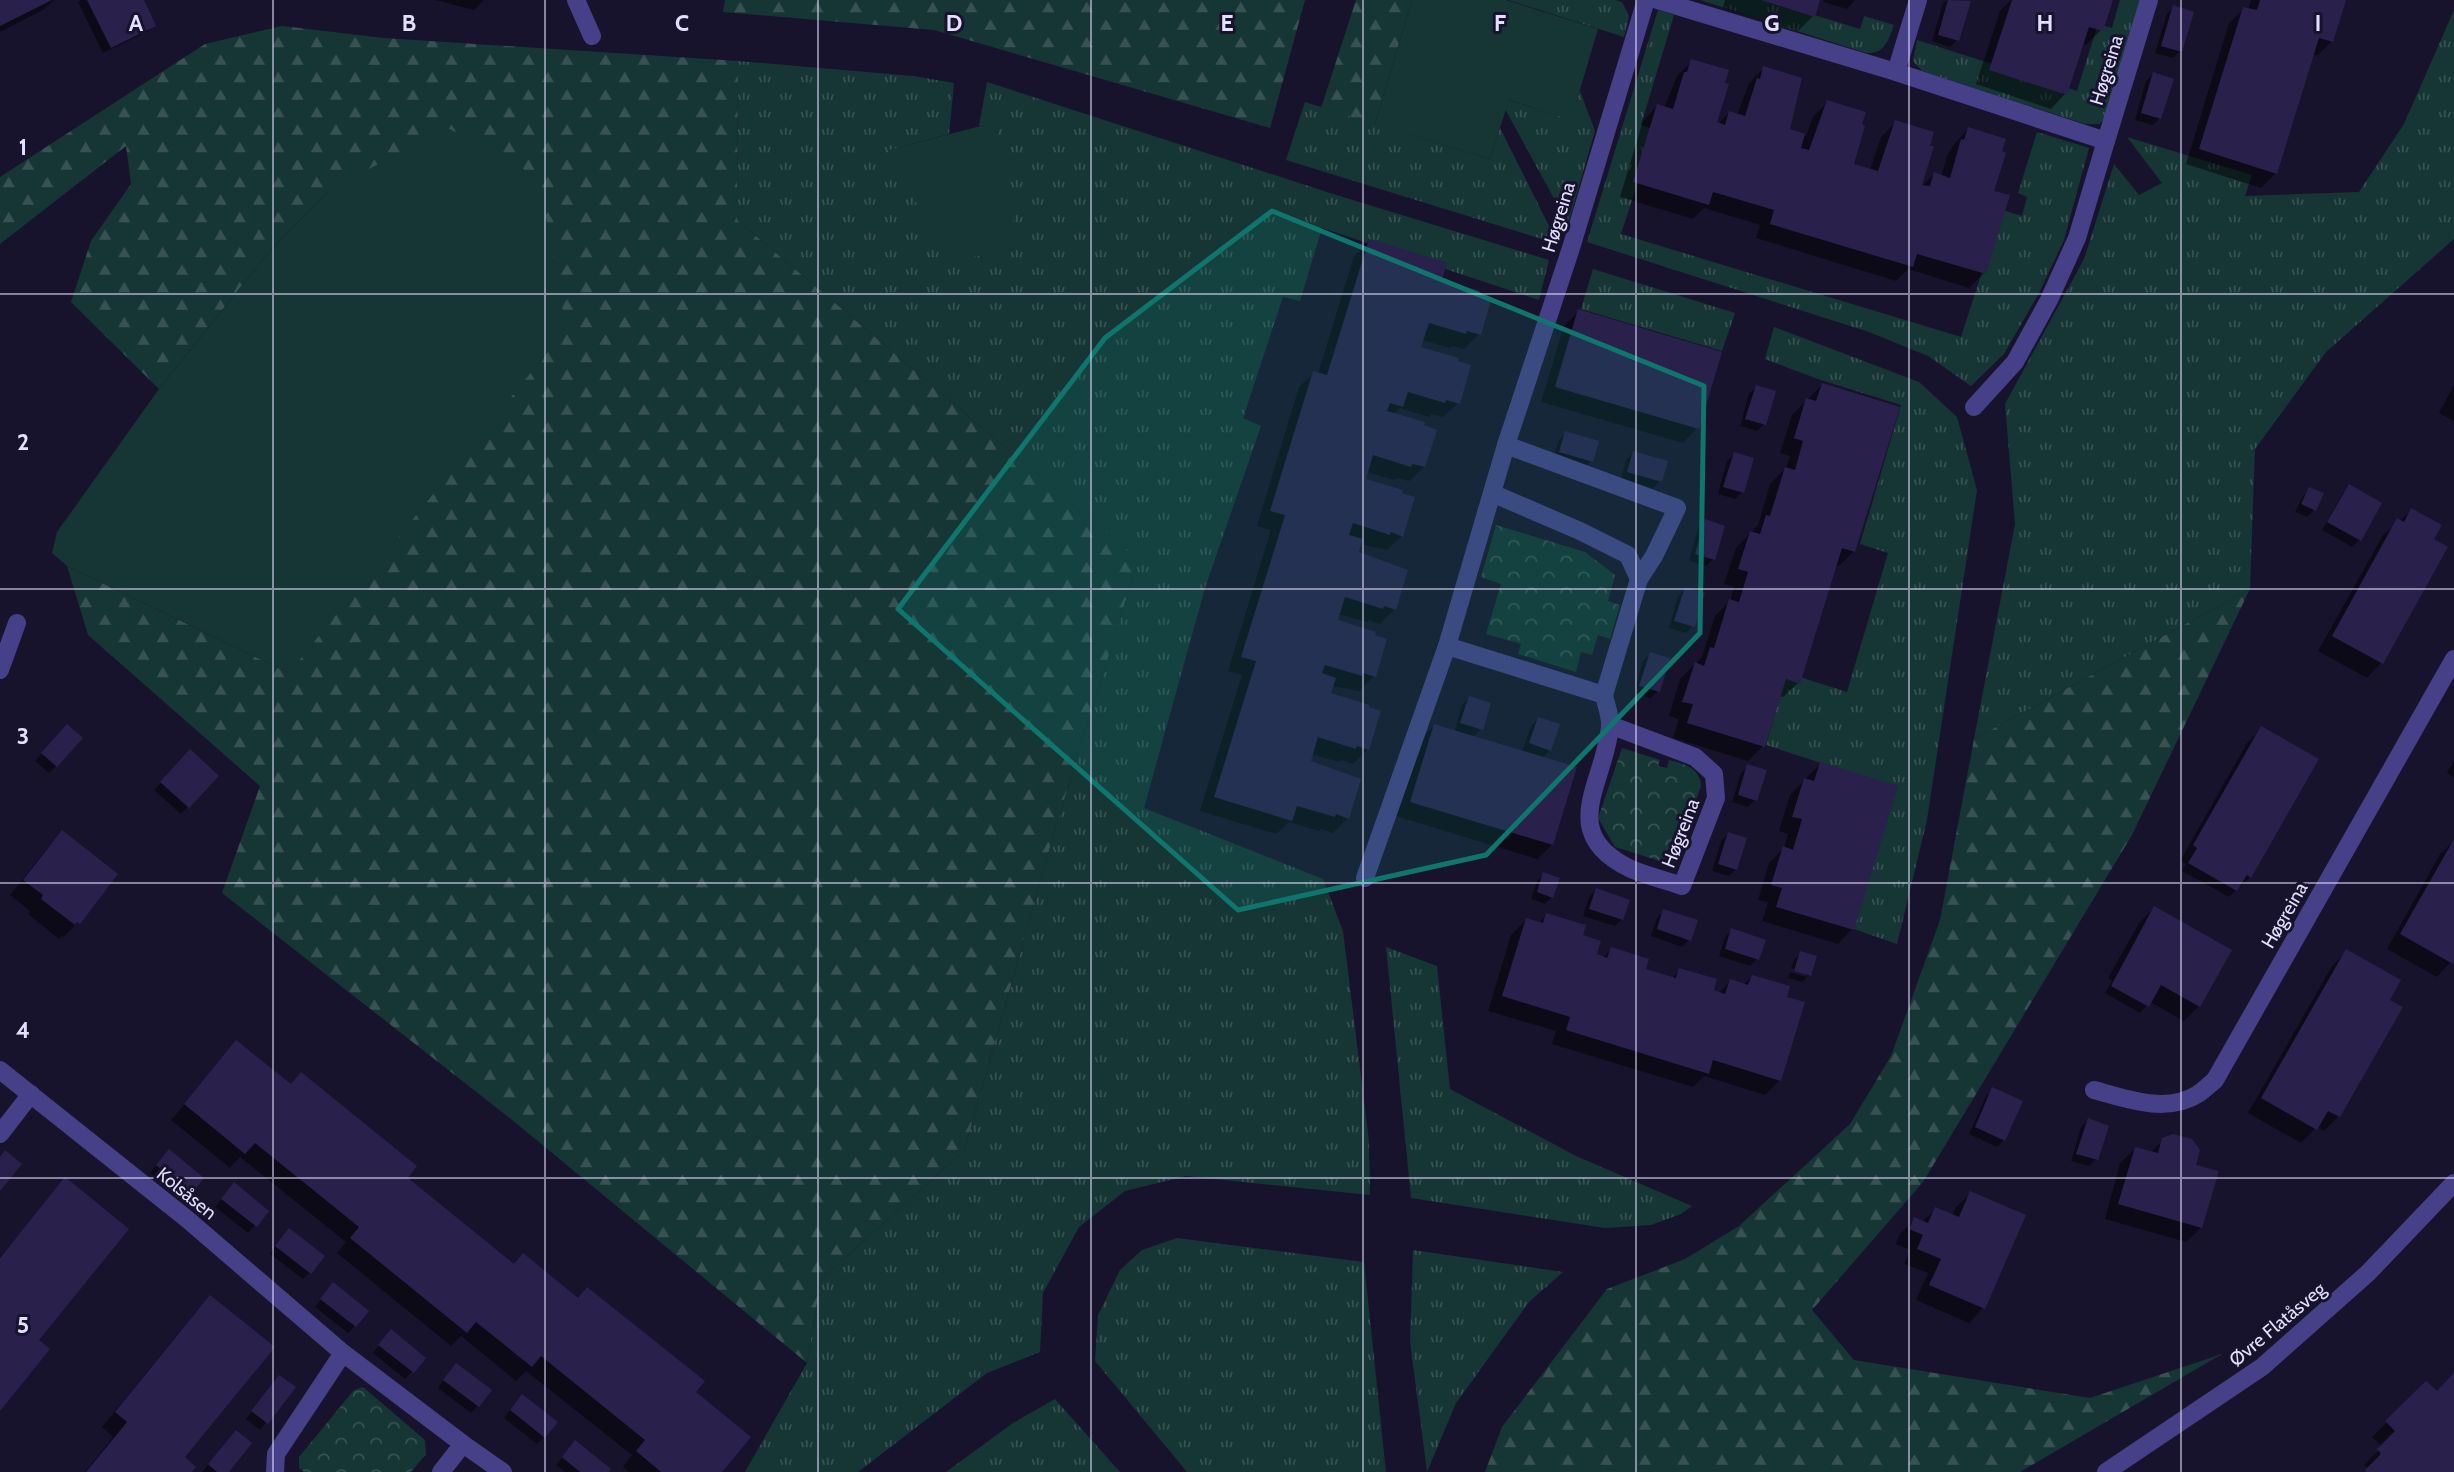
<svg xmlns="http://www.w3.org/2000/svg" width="2454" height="1472" font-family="Cabin,sans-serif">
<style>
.grass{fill:url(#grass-tufts)}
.forest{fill:url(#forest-firs)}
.park{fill:url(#park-crowns)}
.pitch{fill:#163535}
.shadow{fill:#0007}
.building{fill:#2a204c}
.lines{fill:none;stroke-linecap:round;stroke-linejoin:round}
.service{stroke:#454088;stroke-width:18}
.minor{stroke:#454088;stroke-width:18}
.tertiary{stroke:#454088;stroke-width:18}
.marked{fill:#0f766e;fill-opacity:0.2;stroke:#0f766e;stroke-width:5;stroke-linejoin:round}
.grid{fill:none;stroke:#e3dffe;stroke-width:2;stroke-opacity:0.55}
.labels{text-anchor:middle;stroke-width:6;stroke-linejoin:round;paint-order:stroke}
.street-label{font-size:19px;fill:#e3dffe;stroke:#18132c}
.grid-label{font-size:23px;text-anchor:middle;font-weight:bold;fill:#e3dffe;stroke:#18132c;stroke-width:6;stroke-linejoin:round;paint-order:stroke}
</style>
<defs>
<pattern id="grass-tufts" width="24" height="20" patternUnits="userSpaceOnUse" patternTransform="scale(1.75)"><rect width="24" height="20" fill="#163535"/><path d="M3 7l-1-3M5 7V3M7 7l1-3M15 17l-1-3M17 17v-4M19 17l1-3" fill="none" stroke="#385253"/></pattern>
<pattern id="forest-firs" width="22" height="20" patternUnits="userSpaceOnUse" patternTransform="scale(1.75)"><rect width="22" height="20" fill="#163535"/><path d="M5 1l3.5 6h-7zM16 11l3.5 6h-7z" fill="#385253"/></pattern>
<pattern id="park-crowns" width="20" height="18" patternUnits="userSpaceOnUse" patternTransform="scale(1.75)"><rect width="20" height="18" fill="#163535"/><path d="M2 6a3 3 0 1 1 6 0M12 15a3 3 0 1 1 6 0" fill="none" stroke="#385253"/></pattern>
</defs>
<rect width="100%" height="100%" fill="#18132c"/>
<g class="grass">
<polygon points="1508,0 1615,0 1622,2 1629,16 1624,37"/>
<path d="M1700 0H1765L1860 29 1864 16 1894 25C1888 41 1885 54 1866 53Z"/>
<polygon points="2120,0 2141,0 2104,120 2099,124 2085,124 1922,71 1913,61 1917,40 2077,91 2098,24 2112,28"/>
<polygon points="1658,10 1674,15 1641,125 1655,130 1621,234 1961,337 2002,210 2022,216 2027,197 2018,193 2037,132 2089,148 2064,240 2039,293 2004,354 1971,386 1928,356 1869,332 1587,242"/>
<polygon points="2454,10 2454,239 2326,352 2255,449 2250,589 1974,739 2015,524 2005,404 2084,259 2114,164 2139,195 2162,183 2127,137 2252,175 2245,196 2359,192 2404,124"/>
<polygon points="738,61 913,76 954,83 949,134 889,150 996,123 979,126 987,82 1333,194 1549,260 1539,300 1322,228 1300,301 1283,297 1243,418 1261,426 1205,588 1144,808 1323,879 1343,931 1369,1141 1370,1195 1186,1176 1125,1191 1079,1227 1043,1293 1040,1352 987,1373 858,1472 745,1472 807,1363 821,1279 964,1151 1056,826 1138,560 737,220"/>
<polygon points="1580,91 1595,131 1568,224 1505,109 1508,100 1570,119"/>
<polygon points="1305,102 1490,159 1500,128 1558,244 1286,160"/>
<polygon points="1593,269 1735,313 1722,351 1581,309"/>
<polygon points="1774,327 1919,382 1957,417 1977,490 1927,820 1897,944 1851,928 1895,787 1766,745 1787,673 1847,692 1888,553 1860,544 1901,405 1818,379 1765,359"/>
<polygon points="1386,947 1437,966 1450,1089 1576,1156 1692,1206 1681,1214 1651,1225 1605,1228 1411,1198"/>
<polygon points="1177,1238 1364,1262 1386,1472 1187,1472 1095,1361 1098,1315 1120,1270 1142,1250"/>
<polygon points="1413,1250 1563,1272 1529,1302 1456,1403 1427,1472 1410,1341"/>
<polygon points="1055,1399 1120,1472 946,1472 1013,1423"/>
</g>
<g class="forest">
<polygon points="725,0 1305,0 1270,128 934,30 723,12"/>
<polygon points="1356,0 1412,0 1375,124 1321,108"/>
<polygon points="282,26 384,38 738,61 737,220 1138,560 1056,826 964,1151 821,1279 807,1363 511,1119 222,893 260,786 88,635 67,566 289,673 327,192 268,253 159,389 71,302 91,241 131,184 126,146 0,244 0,177 205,44"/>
<polygon points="2250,589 2132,835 1923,1182 1812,1310 1854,1360 2090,1398 2222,1354 2020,1472 1485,1472 1502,1427 1607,1289 1685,1259 1739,1226 1850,1124 1891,1056 1940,920 1974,739"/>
</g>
<g class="park">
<polygon points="1496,525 1585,552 1615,575 1608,601 1620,605 1610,639 1598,635 1592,655 1581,652 1576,672 1518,654 1521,644 1486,634 1501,584 1481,577"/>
<path d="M1622 748 1660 760 1658 766 1667 768 1669 760C1685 764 1700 768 1701 786L1673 865 1615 847 1598 818Z"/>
<polygon points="363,1387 425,1440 426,1454 411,1472 304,1472 299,1468 299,1457 354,1390"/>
</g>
<g class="pitch">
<polygon points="1412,0 1506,0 1598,29 1571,120 1509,100 1490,159 1375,124"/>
<polygon points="996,122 1018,248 947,262 889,150"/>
<polygon points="446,127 539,178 566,329 289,673 67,566 52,553 57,532 159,389 268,253 327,192"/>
</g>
<g class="shadow">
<polygon points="0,0 54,0 43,10 0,32"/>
<polygon points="80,0 142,0 154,25 147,32 103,53 78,2"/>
<polygon points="435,0 484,0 474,10"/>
<polygon points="1725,0 1818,0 1813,16 1798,31 1723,8"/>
<polygon points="1824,0 1855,0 1847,9 1823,2"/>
<polygon points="1947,0 1969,2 1957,40 1950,47 1932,41 1943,3"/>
<polygon points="2011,0 2111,0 2101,30 2086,45 2082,44 2065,94 2051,109 1976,84 2000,11"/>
<polygon points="2251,0 2344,0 2332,41 2317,56 2313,54 2276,173 2261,188 2186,164 2229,23 2244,9 2248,10"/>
<polygon points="2174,7 2180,51 2173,58 2155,53 2167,14"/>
<polygon points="1692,61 1714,128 1729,113 1737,115 1749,83 1764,68 1787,130 1806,136 1813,117 1827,102 1851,165 1870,170 1881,137 1896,122 1918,190 1934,174 1941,177 1947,156 1954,144 1968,129 1992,192 1984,273 1969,288 1908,269 1896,281 1756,238 1760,225 1704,208 1693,219 1620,197 1643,121 1657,106 1664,108 1677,76"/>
<polygon points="2153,74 2160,118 2153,125 2135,120 2146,81"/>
<polygon points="1369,241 1440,280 1479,334 1464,349 1452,346 1450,348 1422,340 1419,348 1458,403 1443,417 1432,414 1429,417 1400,408 1393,414 1424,467 1409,481 1397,478 1394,480 1367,472 1364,480 1402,536 1387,550 1360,544 1357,553 1395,609 1380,624 1369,620 1367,622 1338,614 1336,621 1385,640 1374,676 1359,691 1332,686 1329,695 1368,749 1353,764 1342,760 1339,762 1311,754 1308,762 1348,818 1333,833 1321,829 1319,831 1289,822 1276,834 1200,811 1242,675 1228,671 1271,530 1257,526 1299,387 1314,373 1318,374 1354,256"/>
<polygon points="1579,311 1697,428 1683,443 1541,402 1564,326"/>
<polygon points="1822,385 1854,551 1839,566 1835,565 1798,683 1783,697 1779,696 1763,746 1748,761 1673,738 1679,719 1669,716 1680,679 1702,657 1715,616 1730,601 1734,587 1724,584 1736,548 1758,525 1770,484 1786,468 1790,456 1780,453 1792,415"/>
<polygon points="2454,385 2454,421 2439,413"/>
<polygon points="1756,387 1764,424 1757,431 1740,426 1749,394"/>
<polygon points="1566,433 1591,461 1584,468 1553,459 1559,440"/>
<polygon points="1633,453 1660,481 1653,488 1621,479 1626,460"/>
<polygon points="1735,454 1742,492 1735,499 1718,494 1727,461"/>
<polygon points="2350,486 2380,503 2359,540 2352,547 2322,530 2343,493"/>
<polygon points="2310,489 2314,510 2307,517 2295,512 2303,496"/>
<polygon points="2412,510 2432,539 2381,663 2367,678 2318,651 2383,535"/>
<polygon points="1705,521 1713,559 1706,566 1689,561 1698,528"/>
<polygon points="1685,589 1693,626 1686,633 1669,628 1678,596"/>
<polygon points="1650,654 1658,691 1651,698 1634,693 1643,661"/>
<polygon points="1469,698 1481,729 1473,737 1522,752 1531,726 1538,719 1550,750 1542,758 1552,845 1537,859 1396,816 1419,740 1434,726 1454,732 1462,705"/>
<polygon points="2262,728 2317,760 2250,877 2229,897 2182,871 2186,864 2180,861 2247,743"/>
<polygon points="60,733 56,766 49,773 35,761"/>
<polygon points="183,759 216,776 181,814 154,790"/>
<polygon points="2454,760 2454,777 2447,773"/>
<polygon points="1820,764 1852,929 1838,944 1762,921 1768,902 1758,900 1769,863 1784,848 1788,834 1779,831 1790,795"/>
<polygon points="1748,766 1755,800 1748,807 1732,802 1741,773"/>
<polygon points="62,833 78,922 64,937 62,936 59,939 28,914 30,911 10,895 48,847"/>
<polygon points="1728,834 1736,869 1729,876 1712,871 1721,841"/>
<polygon points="2454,841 2454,958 2437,977 2387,949 2440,854"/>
<polygon points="1544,874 1552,897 1545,904 1531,899 1537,881"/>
<polygon points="1596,890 1622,919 1615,926 1583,916 1589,897"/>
<polygon points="2154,908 2230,951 2199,1006 2184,1021 2150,1002 2140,1013 2105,993 2112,981 2108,978 2139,923"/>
<polygon points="1664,911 1689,940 1682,947 1651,936 1657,918"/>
<polygon points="1547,915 1581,936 1595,955 1603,958 1611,949 1644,971 1671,979 1680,970 1719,993 1730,981 1743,985 1752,977 1780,1080 1765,1095 1704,1076 1693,1087 1552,1044 1556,1031 1488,1011 1511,935 1526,920 1538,924"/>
<polygon points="1732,930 1757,959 1750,966 1719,956 1725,937"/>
<polygon points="2347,951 2388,1000 2339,1116 2324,1131 2317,1127 2301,1143 2248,1113 2332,966"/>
<polygon points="1801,953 1809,975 1802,982 1788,978 1790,972 1807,977 1807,973 1791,968 1794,960"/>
<polygon points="237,1042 513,1265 577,1299 693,1392 720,1472 629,1472 623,1467 632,1455 526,1371 516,1381 461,1336 451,1346 337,1253 346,1242 240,1157 230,1168 171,1120"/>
<polygon points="1993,1089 2004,1140 1997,1147 1969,1134 1986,1096"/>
<polygon points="2088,1120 2096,1159 2089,1166 2071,1161 2081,1127"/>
<polygon points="2163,1140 2201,1228 2186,1242 2105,1219 2120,1163 2135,1149 2150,1153"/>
<polygon points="162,1158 190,1193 183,1200 150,1173"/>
<polygon points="65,1180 37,1340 0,1409 0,1257"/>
<polygon points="227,1192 267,1211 248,1233 215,1207"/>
<polygon points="1971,1193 1983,1308 1969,1323 1916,1300 1928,1273 1904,1264 1910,1250 1896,1244 1900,1234 1914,1219 1922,1222 1936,1209 1952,1216 1956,1207"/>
<polygon points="282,1237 310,1273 303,1279 270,1254"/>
<polygon points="327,1292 355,1326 348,1333 315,1307"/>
<polygon points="210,1297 182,1457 190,1472 85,1472 113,1437 102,1427 196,1312"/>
<polygon points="384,1339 424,1358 405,1379 373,1353"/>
<polygon points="449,1372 478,1406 471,1413 438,1388"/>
<polygon points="2454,1375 2454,1472 2365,1472 2368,1469 2364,1465 2382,1447 2372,1437 2426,1383 2437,1393"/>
<polygon points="273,1384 294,1387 260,1430 246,1419"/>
<polygon points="515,1403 544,1437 537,1444 504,1418"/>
<polygon points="229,1439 227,1472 202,1472"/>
<polygon points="569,1450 607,1472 565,1472 556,1465"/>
</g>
<g class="building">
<polygon points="0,0 52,0 0,26"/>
<polygon points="87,0 144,0 156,26 111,48"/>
<polygon points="1761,0 1820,0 1815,17"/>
<polygon points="1948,0 1971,1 1959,41 1938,35"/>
<polygon points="2012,0 2113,0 2103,31 2089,27 2067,95 1989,70"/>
<polygon points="2260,0 2346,0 2333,42 2319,38 2277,174 2199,149 2243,7 2257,10"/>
<polygon points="2173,5 2194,12 2182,52 2161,46"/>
<polygon points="1691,59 1729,70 1725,83 1729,84 1717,122 1725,125 1729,111 1745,116 1757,78 1760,79 1763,66 1802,78 1790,129 1805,134 1801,148 1809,150 1827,100 1866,112 1862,124 1865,126 1854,164 1878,171 1895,120 1934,132 1930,146 1934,146 1922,185 1930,186 1934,172 1950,178 1961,139 1964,140 1968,127 2006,139 2002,151 2006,153 1994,191 2010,195 1986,274 1917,254 1913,267 1770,224 1774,210 1713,192 1709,205 1633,182 1657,104 1673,109 1684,72 1687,72"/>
<polygon points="2153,72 2174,79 2161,119 2141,113"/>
<polygon points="1369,239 1447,263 1442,279 1480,291 1479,294 1492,297 1481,335 1467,331 1466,334 1429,323 1421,347 1459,358 1458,361 1471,365 1460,404 1446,400 1445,403 1408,392 1403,407 1390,403 1387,411 1425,422 1424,425 1437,430 1425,467 1412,464 1411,467 1373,455 1366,479 1403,490 1402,493 1415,497 1403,537 1391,532 1390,535 1353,523 1349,535 1363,539 1359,552 1408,570 1396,610 1384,606 1383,609 1345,597 1338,620 1376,632 1375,635 1387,639 1376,677 1363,673 1362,676 1325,665 1322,673 1336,678 1331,693 1370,705 1369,707 1381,711 1369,750 1357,746 1356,749 1318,737 1311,761 1361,779 1349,819 1336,814 1335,817 1297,806 1292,821 1214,797 1256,661 1241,657 1285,515 1270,511 1313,371 1327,375"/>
<polygon points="1578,309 1722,352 1699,429 1555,387"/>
<polygon points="1822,383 1900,407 1855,552 1842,548 1800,684 1786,679 1765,747 1687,723 1693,704 1682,702 1695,662 1704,666 1710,647 1714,648 1729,599 1739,602 1748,572 1738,569 1750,531 1760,534 1766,515 1770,516 1785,467 1795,470 1803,441 1794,438 1806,398 1816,401"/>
<polygon points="1756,385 1776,391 1766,425 1745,419"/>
<polygon points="1565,431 1599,441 1593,462 1559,452"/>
<polygon points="1633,451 1668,461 1662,482 1627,472"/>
<polygon points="1734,452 1754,458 1744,493 1723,487"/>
<polygon points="2349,484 2382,503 2361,541 2327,522"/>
<polygon points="2309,487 2324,493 2316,511 2301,504"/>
<polygon points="2411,508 2442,525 2434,539 2448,547 2383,664 2332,636 2397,518 2404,522"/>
<polygon points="1705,519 1725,526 1715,560 1695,554"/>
<polygon points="1685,587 1705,593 1695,627 1674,621"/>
<polygon points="1650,652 1670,658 1660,692 1639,686"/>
<polygon points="1469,696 1491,703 1483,730 1460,723"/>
<polygon points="1538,717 1560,724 1551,751 1529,743"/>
<polygon points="67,724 83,738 57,767 41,753"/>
<polygon points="1434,724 1577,767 1553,845 1410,802"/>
<polygon points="2261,726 2319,759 2251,878 2247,875 2237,891 2188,863 2197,848 2193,845"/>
<polygon points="190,749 219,776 189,808 160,782"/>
<polygon points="1820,762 1898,786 1854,930 1776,907 1782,888 1771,885 1783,846 1793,850 1802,819 1792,817 1804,778 1814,781"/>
<polygon points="1747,764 1767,770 1757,801 1738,795"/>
<polygon points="62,830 118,874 80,924 77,922 75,925 41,899 43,895 23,880"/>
<polygon points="1728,832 1747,838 1737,870 1718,864"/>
<polygon points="2454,839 2454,961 2453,964 2400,934"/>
<polygon points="1543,872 1560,878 1553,898 1537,892"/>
<polygon points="1596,888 1630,900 1623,920 1589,909"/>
<polygon points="2154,906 2232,950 2200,1007 2161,985 2149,1007 2111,986"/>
<polygon points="1663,909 1698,920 1691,941 1657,929"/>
<polygon points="1546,913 1586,925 1583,935 1601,941 1597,954 1607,958 1611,947 1649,959 1646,969 1676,978 1679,968 1717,979 1714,990 1725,994 1730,979 1748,985 1752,975 1790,986 1787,997 1805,1002 1781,1081 1713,1060 1709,1074 1566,1030 1570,1017 1502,996 1526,918 1543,923"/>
<polygon points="1731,928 1766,940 1759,960 1725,949"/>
<polygon points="2346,949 2401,980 2390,1000 2403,1007 2340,1117 2328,1111 2317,1130 2261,1098"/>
<polygon points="1800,951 1817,956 1811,976 1794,971"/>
<polygon points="236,1040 291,1084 301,1072 417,1166 408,1178 514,1264 523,1253 578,1298 587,1287 705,1381 696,1392 751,1437 722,1472 661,1472 636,1451 645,1440 541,1356 532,1367 476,1322 467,1333 350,1238 359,1227 255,1143 245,1154 184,1104"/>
<polygon points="1992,1087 2023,1101 2005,1141 1975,1127"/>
<polygon points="2088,1118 2109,1126 2098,1160 2076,1154"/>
<polygon points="2173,1134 2192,1139 2200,1150 2196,1165 2219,1171 2202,1228 2118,1204 2135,1147 2158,1153 2162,1138"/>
<polygon points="169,1149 204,1178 191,1194 156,1165"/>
<polygon points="5,1150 22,1164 0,1191 0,1157"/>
<polygon points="65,1177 129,1229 39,1340 50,1349 0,1411 0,1258"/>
<polygon points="234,1182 269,1211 257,1227 221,1199"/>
<polygon points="1970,1191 2026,1215 1985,1309 1929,1285 1941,1259 1917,1249 1923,1235 1909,1229 1914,1217 1928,1223 1935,1207 1959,1217"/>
<polygon points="289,1228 325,1256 311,1274 275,1246"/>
<polygon points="333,1282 369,1311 356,1327 320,1299"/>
<polygon points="210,1295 275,1347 185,1457 196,1467 192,1472 86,1472 127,1422 115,1412"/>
<polygon points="391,1329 426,1358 414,1373 378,1345"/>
<polygon points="456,1363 492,1390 479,1407 443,1380"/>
<polygon points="2454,1373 2454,1472 2366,1472 2365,1470 2381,1454 2377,1449 2395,1431 2385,1421 2426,1381 2437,1391"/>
<polygon points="279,1375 296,1387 268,1424 251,1411"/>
<polygon points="522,1394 558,1422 545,1438 510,1410"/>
<polygon points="236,1430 252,1443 229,1472 217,1472 208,1464"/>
<polygon points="575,1440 611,1469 609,1472 580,1472 562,1457"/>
</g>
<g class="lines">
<g class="service">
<polyline points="576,0 592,36"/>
<polyline points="1896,72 1918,0"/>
<polyline points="0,670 17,623"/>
<polyline points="0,1134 31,1094"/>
<polyline points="463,1444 503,1472"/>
</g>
<g class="minor">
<polyline points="1657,0 1896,72 2106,141 2149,0"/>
<polyline points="1974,407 2015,362 2049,300 2077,238 2106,141"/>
<polyline points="1506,445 1677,508 1654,556 1639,579"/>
<polyline points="1494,494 1580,531 1628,555 1639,579 1604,695"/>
<path d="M1610 725 1695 757 1714 774 1716 798 1682 886C1666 880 1647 876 1631 869 1556 833 1604 785 1610 727 1611 717 1606 705 1604 695L1447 646 1506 445 1571 248 1646 0"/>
<polyline points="1365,878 1447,646"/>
<polyline points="0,1070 187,1219 343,1353 463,1444 441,1472"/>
<path d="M2094 1090C2126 1099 2167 1114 2198 1094 2204 1090 2209 1085 2215 1080L2454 659"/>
<polyline points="275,1472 276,1454 343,1353"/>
</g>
<polyline class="tertiary" points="2106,1472 2262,1367 2368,1273 2454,1183"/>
</g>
<path class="marked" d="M1272 211 1704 386 1700 633 1486 855 1238 910 898 609 1105 338Z"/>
<path class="grid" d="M273 0V1472M545 0V1472M818 0V1472M1091 0V1472M1363 0V1472M1636 0V1472M1909 0V1472M2181 0V1472M0 294H2454M0 589H2454M0 883H2454M0 1178H2454"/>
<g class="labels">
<g class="street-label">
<text transform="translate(2106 70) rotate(-73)" y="7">Høgreina</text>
<text transform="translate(1558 217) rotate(-73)" y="7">Høgreina</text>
<text transform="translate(1680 833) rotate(-69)" y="7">Høgreina</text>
<text transform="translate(2284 915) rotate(-60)" y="7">Høgreina</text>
<text transform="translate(187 1193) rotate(39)" y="7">Kolsåsen</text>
<text transform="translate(2277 1324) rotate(-40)" y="7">Øvre Flatåsveg</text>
</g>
</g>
<g class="grid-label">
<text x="136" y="31">A</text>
<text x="409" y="31">B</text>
<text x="682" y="31">C</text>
<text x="954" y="31">D</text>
<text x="1227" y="31">E</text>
<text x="1500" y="31">F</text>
<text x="1772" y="31">G</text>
<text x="2045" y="31">H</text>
<text x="2318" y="31">I</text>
<text x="23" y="155">1</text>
<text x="23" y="450">2</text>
<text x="23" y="744">3</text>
<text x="23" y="1038">4</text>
<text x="23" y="1333">5</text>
</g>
</svg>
